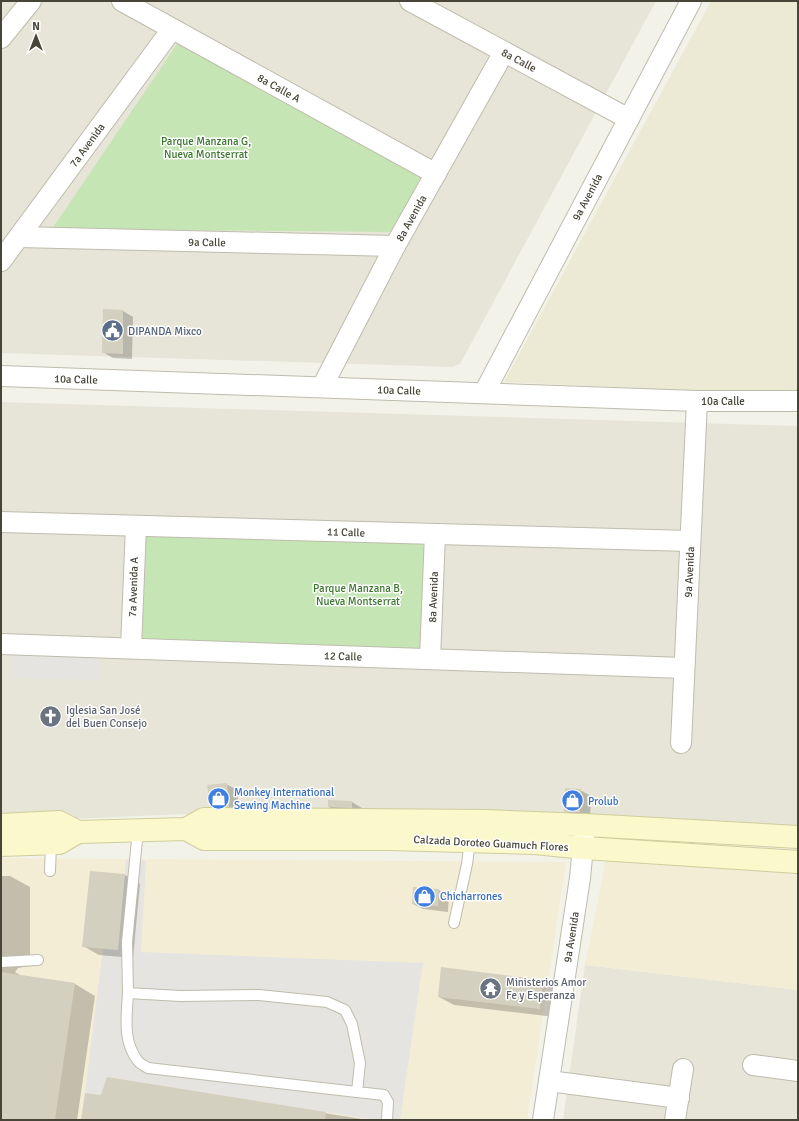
<svg xmlns="http://www.w3.org/2000/svg" width="799" height="1121" font-family="Signika,sans-serif">
<style>
.residential{fill:#e7e5d8}
.commercial{fill:#f4edd6}
.education{fill:#ecead4}
.green{fill:#c6e5b5}
.parking{fill:#e5e4e0}
.shadow{fill:#0003}
.building{fill:#d4d0bf}
.lines{fill:none;stroke-linecap:round;stroke-linejoin:round}
.service-casing{stroke:#bebcac;stroke-width:12}
.minor-casing{stroke:#bebcac;stroke-width:22}
.secondary-casing{stroke:#d0cd9c;stroke-width:24}
.service{stroke:#fff;stroke-width:10}
.minor{stroke:#fff;stroke-width:20}
.secondary{stroke:#fbf9cc;stroke-width:22}
.labels{text-anchor:middle;stroke-width:3;stroke-linejoin:round;paint-order:stroke}
.street-label{font-size:11px;fill:#474438;stroke:#fff}
.park-label{font-size:11px;fill:#3b752e;stroke:#fff}
.service-label{font-size:11px;fill:#4e5e75;stroke:#fff;text-anchor:start}
.worship-label{font-size:11px;fill:#5b616d;stroke:#fff;text-anchor:start}
.shop-label{font-size:11px;fill:#366cbe;stroke:#fff;text-anchor:start}
</style>
<rect width="100%" height="100%" fill="#f3f2e9"/>
<g class="residential">
<polygon points="1,1 656,1 460,364 452,367 1,353"/>
<polygon points="1,402 798,426 798,828 708,821 608,817 184,814 1,822"/>
<polygon points="585,965 798,990 798,1120 563,1120"/>
</g>
<g class="commercial">
<polygon points="1,858 566,862 527,1120 1,1120"/>
<polygon points="606,859 798,872 798,990 585,965"/>
</g>
<polygon class="education" points="711,1 798,1 798,395 504,382"/>
<g class="green">
<polygon points="179,41 428,172 390,232 52,229"/>
<polygon points="141,531 431,539 426,654 137,643"/>
</g>
<g class="parking">
<polygon points="13,649 100,651 100,680 14,678"/>
<polygon points="126,860 146,861 141,952 423,963 400,1120 375,1120 107,1077 101,1095 85,1093 103,948 118,949"/>
</g>
<g class="shadow">
<polygon points="104,310 123,311 133,317 132,359 113,358 103,352"/>
<polygon points="226,784 237,790 239,812 221,812 211,806"/>
<polygon points="580,790 591,796 590,818 575,817 565,811"/>
<polygon points="329,801 352,802 362,808 362,813 339,813 329,807"/>
<polygon points="125,875 140,884 133,958 99,955 83,946"/>
<polygon points="1,876 10,876 30,887 30,966 18,968 15,972 23,977 75,984 95,996 77,1120 1,1120"/>
<polygon points="414,888 439,890 449,896 448,912 423,909 413,904"/>
<polygon points="442,968 543,981 558,989 555,1017 454,1005 439,997"/>
<polygon points="107,1078 368,1120 82,1120 101,1096"/>
</g>
<g class="building">
<polygon points="103,309 123,310 123,354 102,353"/>
<polygon points="227,783 229,807 210,807 207,785"/>
<polygon points="565,788 581,789 580,812 564,812"/>
<polygon points="328,800 352,801 352,808 328,807"/>
<polygon points="90,871 125,874 118,950 82,947"/>
<polygon points="413,887 439,889 438,906 412,904"/>
<polygon points="441,967 543,980 540,1009 438,997"/>
<polygon points="1,972 75,983 55,1120 1,1120"/>
<polygon points="107,1077 326,1112 325,1120 81,1120 85,1093 101,1095"/>
</g>
<g class="lines">
<defs>
<g id="service">
<polyline points="138,830 127,942 128,993 180,996 259,995 327,1002 345,1010 352,1024 360,1063 357,1092 384,1095 388,1102 387,1120"/>
<polyline points="50,871 51,844"/>
<polyline points="454,923 467,864 470,841"/>
<polyline points="1,962 38,960"/>
<path d="M128 993C127 1015 122 1041 138 1061 140 1064 145 1066 148 1068L357 1092"/>
</g>
<g id="minor">
<polyline points="122,1 436,174"/>
<polyline points="410,1 629,119"/>
<polyline points="1,38 31,1"/>
<polyline points="19,237 395,246"/>
<polyline points="1,261 172,29"/>
<polyline points="1,376 697,401 798,401"/>
<polyline points="322,387 395,246 504,52"/>
<polyline points="484,393 691,1"/>
<polyline points="1,522 690,541"/>
<polyline points="1,644 684,668"/>
<polyline points="131,648 136,526"/>
<polyline points="430,659 435,534"/>
<polyline points="681,743 697,401"/>
<polyline points="753,1065 798,1071"/>
<polyline points="549,1081 679,1098"/>
<polyline points="543,1120 580,878 585,825"/>
<polyline points="675,1120 683,1069"/>
</g>
<g id="secondary">
<polyline points="1,825 59,822 78,832"/>
<polyline points="186,829 204,839 389,839 535,843 584,848 798,862"/>
<polyline points="1,845 59,843 78,832 186,829 204,819 486,821 585,825 798,837"/>
</g>
</defs>
<use href="#service" class="service-casing"/>
<use href="#minor" class="minor-casing"/>
<use href="#secondary" class="secondary-casing"/>
<use href="#service" class="service"/>
<use href="#minor" class="minor"/>
<use href="#secondary" class="secondary"/>
</g>
<defs>
<symbol id="civic-disc" viewBox="-11 -11 22 22"><circle r="9.5" fill="#5c6f8a" stroke="#fff"/><path d="M-.6-6.5H3V-4.5H.6V-3L4-1V1h2V6H-6V1h2V-1L-.6-3ZM-1.2 2.5V6h2.4V2.5Z" fill="#fff"/></symbol>
<symbol id="church-disc" viewBox="-11 -11 22 22"><circle r="9.5" fill="#6b7280" stroke="#fff"/><path d="M-1.2-6h2.4v3.5h3.3v2.4h-3.3V6h-2.4V-.1h-3.3v-2.4h3.3Z" fill="#fff"/></symbol>
<symbol id="shop-disc" viewBox="-11 -11 22 22"><circle r="9.5" fill="#3f7fe0" stroke="#fff"/><path d="M-5-2.5h2.3a2.7 3.5 0 0 1 5.4 0H5L5.5 6h-11ZM-1.5-2.5h3a1.5 2.3 0 0 0-3 0Z" fill="#fff"/></symbol>
<symbol id="temple-disc" viewBox="-11 -11 22 22"><circle r="9.5" fill="#6b7280" stroke="#fff"/><path d="M0-6L5-2H3V0L6.5 2.5H4V6H1.5V3h-3V6H-4V2.5H-6.5L-3 0V-2H-5Z" fill="#fff"/></symbol>
</defs>
<g fill-rule="evenodd">
<use href="#civic-disc" x="100" y="318" width="25" height="25"/>
<use href="#church-disc" x="38" y="704" width="25" height="25"/>
<use href="#shop-disc" x="206" y="786" width="25" height="25"/>
<use href="#shop-disc" x="560" y="788" width="25" height="25"/>
<use href="#shop-disc" x="412" y="884" width="25" height="25"/>
<use href="#temple-disc" x="478" y="976" width="25" height="25"/>
</g>
<g class="labels">
<g class="street-label">
<text transform="translate(519 60) rotate(28)" y="4">8a Calle</text>
<text transform="translate(279 88) rotate(29)" y="4">8a Calle A</text>
<text transform="translate(87 145) rotate(-54)" y="4">7a Avenida</text>
<text transform="translate(587 197) rotate(-62)" y="4">9a Avenida</text>
<text transform="translate(411 218) rotate(-61)" y="4">8a Avenida</text>
<text transform="translate(207 242) rotate(1)" y="4">9a Calle</text>
<text transform="translate(76 379) rotate(2)" y="4">10a Calle</text>
<text transform="translate(399 390) rotate(2)" y="4">10a Calle</text>
<text x="723" y="405">10a Calle</text>
<text transform="translate(346 532) rotate(2)" y="4">11 Calle</text>
<text transform="translate(689 572) rotate(-87)" y="4">9a Avenida</text>
<text transform="translate(133 587) rotate(-88)" y="4">7a Avenida A</text>
<text transform="translate(433 597) rotate(-88)" y="4">8a Avenida</text>
<text transform="translate(343 656) rotate(2)" y="4">12 Calle</text>
<text transform="translate(491 843) rotate(3)" y="4">Calzada Doroteo Guamuch Flores</text>
<text transform="translate(571 937) rotate(-81)" y="4">9a Avenida</text>
</g>
<g class="park-label">
<text x="206" y="145">Parque Manzana G,<tspan x="206" dy="13">Nueva Montserrat</tspan></text>
<text x="358" y="592">Parque Manzana B,<tspan x="358" dy="13">Nueva Montserrat</tspan></text>
</g>
<g class="service-label">
<text x="128" y="335">DIPANDA Mixco</text>
</g>
<g class="worship-label">
<text x="66" y="714">Iglesia San José<tspan x="66" dy="13">del Buen Consejo</tspan></text>
<text x="506" y="986">Ministerios Amor<tspan x="506" dy="13">Fe y Esperanza</tspan></text>
</g>
<g class="shop-label">
<text x="234" y="796">Monkey International<tspan x="234" dy="13">Sewing Machine</tspan></text>
<text x="588" y="805">Prolub</text>
<text x="440" y="900">Chicharrones</text>
</g>
</g>
<rect width="799" height="1121" fill="none" stroke="#474438" stroke-width="4"/>
<g transform="translate(36 36)" stroke="#ffffff" stroke-width="3" paint-order="stroke">
<path d="M0-3L7 15L0 10L-7 15Z" fill="#474438"/>
<text y="-6" font-size="11" font-weight="bold" text-anchor="middle" fill="#474438">N</text>
</g>
</svg>
